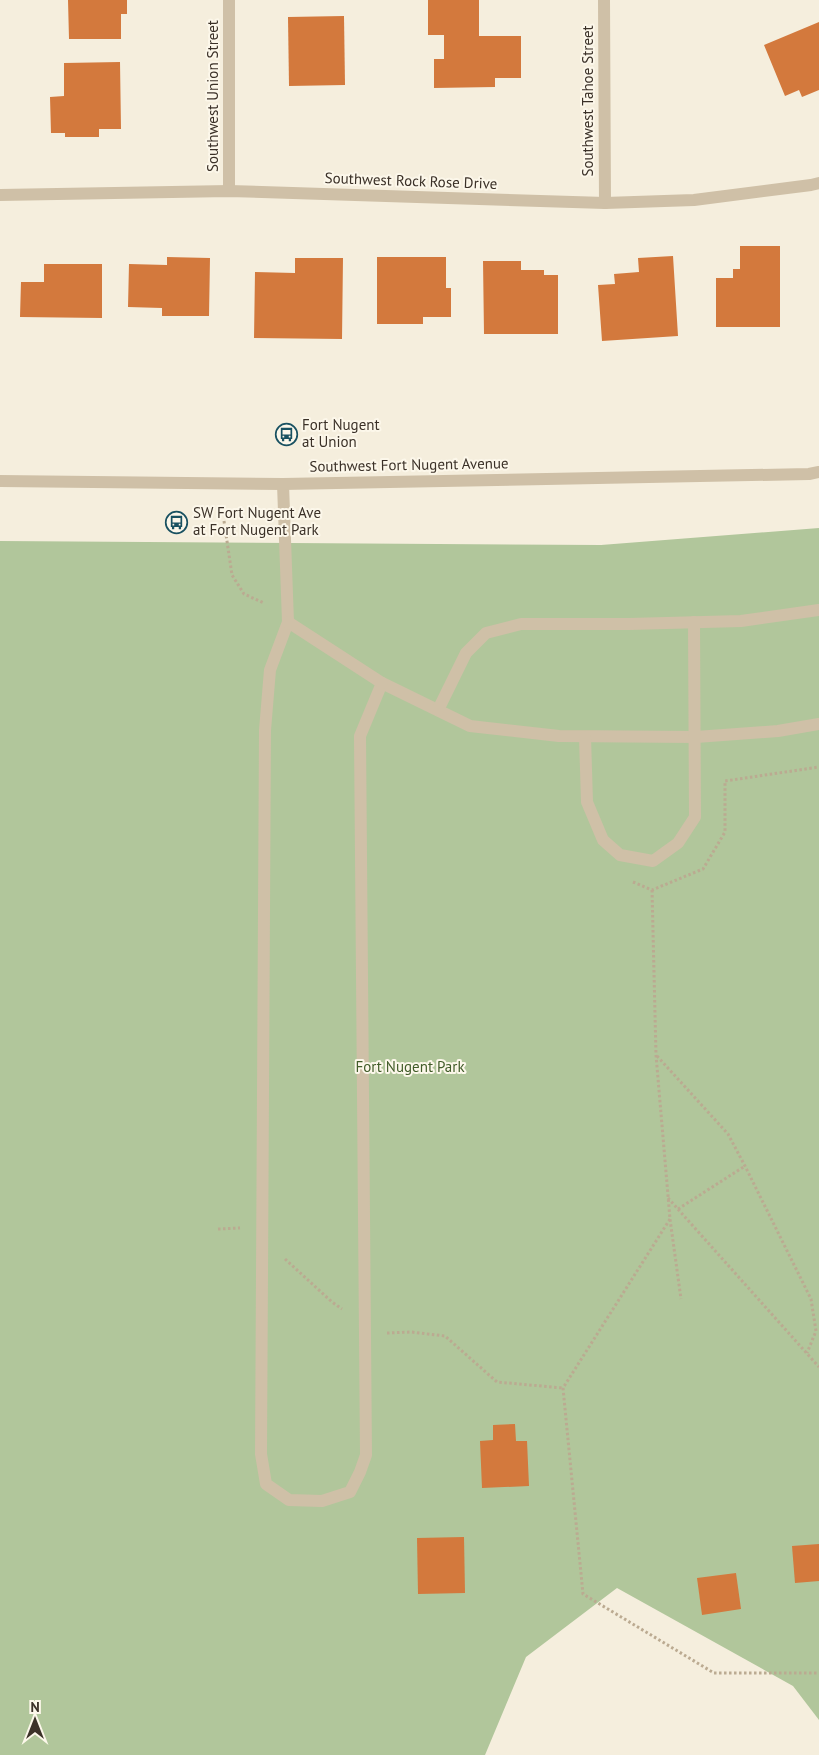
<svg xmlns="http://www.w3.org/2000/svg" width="819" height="1755" font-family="'PT Sans',sans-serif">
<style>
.green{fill:#b1c69b}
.building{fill:#d3793d}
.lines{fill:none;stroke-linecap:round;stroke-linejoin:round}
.path{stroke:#bbaa91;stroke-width:3;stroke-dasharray:2.5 2.5;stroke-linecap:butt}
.service{stroke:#cfc0a7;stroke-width:12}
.minor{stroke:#cfc0a7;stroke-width:12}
.tertiary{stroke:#cfc0a7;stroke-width:12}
.labels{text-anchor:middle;stroke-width:4;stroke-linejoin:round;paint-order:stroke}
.street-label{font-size:15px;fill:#3b3128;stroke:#fcf7ea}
.poi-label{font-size:15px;fill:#3b3128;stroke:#fcf7ea;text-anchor:start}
.park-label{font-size:15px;fill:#415c29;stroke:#fcf7ea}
</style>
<rect width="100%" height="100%" fill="#f5eedd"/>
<polygon class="green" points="819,528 819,1720 793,1686 617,1588 526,1657 485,1755 0,1755 0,541 601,545"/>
<g class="building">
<polygon points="68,0 127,0 127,14 121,14 121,39 69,39"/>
<polygon points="428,0 479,0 479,36 521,36 521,78 495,78 495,87 434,88 434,59 444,59 444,35 428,35"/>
<polygon points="344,16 345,85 289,86 288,17"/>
<polygon points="819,22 819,90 802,97 799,90 785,96 764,45"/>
<polygon points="120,62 121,129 99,129 99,137 65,137 65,133 51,133 50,97 64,96 64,63"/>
<polygon points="740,246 780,246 780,327 716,327 716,278 733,278 733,269 740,269"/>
<polygon points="673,256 678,336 602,341 598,285 615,284 614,274 639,272 638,258"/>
<polygon points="167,257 210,258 209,316 162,316 162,308 128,307 129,264 167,265"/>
<polygon points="377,257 446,257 446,288 451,288 451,317 423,317 423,324 377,324"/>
<polygon points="295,258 343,258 342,339 254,338 255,272 295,273"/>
<polygon points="483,261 521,261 521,270 544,270 544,275 558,275 558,334 484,334"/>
<polygon points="44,264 102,264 102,318 20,317 21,282 44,282"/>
<polygon points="515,1424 516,1441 527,1441 529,1486 482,1488 480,1441 493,1440 493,1425"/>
<polygon points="464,1537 465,1593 418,1594 417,1538"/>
<polygon points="819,1544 819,1581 795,1583 792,1546"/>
<polygon points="736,1573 741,1609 702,1615 697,1578"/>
</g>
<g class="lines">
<g class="path">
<polyline points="224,521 232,575 244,594 264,603"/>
<polyline points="633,882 652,890 703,869 725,832 725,781 819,767"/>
<polyline points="652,890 656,1055 670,1219 681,1299"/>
<polyline points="657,1056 728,1134 745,1166 811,1299 816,1331 807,1353"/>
<polyline points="668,1198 819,1367"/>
<polyline points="678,1209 745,1166"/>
<polyline points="670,1219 563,1388 583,1594 714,1673 819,1673"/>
<polyline points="218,1229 240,1228"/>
<polyline points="285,1259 332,1302 342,1309"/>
<polyline points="387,1333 411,1332 445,1336 497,1382 563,1388"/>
</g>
<g class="service">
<polyline points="283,484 288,622 270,670 265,730 261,1454 266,1484 289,1500 322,1501 350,1492 360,1472 366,1455 360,736 382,683 470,726 559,736 696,737 778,731 819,724"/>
<polyline points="288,622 382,683"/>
<polyline points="438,710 466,653 486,633 521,624 629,624 741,621 819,610"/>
<polyline points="585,737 587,802 603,840 620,855 653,861 678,843 695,817 694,622"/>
</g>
<g class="minor">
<polyline points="604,0 605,203"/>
<polyline points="229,191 229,0"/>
<polyline points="0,195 229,191 605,203 694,200 811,185 819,183"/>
</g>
<polyline class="tertiary" points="0,481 283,484 809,474 819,472"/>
</g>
<defs>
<symbol id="bus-ring" viewBox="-11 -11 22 22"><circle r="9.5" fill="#fcf7ea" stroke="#195161" stroke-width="1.5"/><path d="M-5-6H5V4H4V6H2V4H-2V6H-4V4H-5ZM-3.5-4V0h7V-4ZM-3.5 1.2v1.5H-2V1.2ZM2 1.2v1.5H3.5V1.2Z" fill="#195161"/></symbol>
</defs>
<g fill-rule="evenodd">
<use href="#bus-ring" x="274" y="422" width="25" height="25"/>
<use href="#bus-ring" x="164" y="510" width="25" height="25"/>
</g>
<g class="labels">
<g class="street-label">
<text transform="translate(213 96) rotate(-90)" y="5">Southwest Union Street</text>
<text transform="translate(588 101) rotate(-90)" y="5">Southwest Tahoe Street</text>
<text transform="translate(411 181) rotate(2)" y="5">Southwest Rock Rose Drive</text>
<text transform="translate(409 465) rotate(-1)" y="5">Southwest Fort Nugent Avenue</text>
</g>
<g class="poi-label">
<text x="302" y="430">Fort Nugent<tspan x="302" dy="17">at Union</tspan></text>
<text x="193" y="518">SW Fort Nugent Ave<tspan x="193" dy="17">at Fort Nugent Park</tspan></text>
</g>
<g class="park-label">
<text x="410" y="1072">Fort Nugent Park</text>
</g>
</g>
<g transform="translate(35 1720)" stroke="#fcf7ea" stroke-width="4" paint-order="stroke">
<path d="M0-4L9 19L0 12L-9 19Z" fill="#3b3128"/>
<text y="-8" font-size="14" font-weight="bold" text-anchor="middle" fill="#3b3128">N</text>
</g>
</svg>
